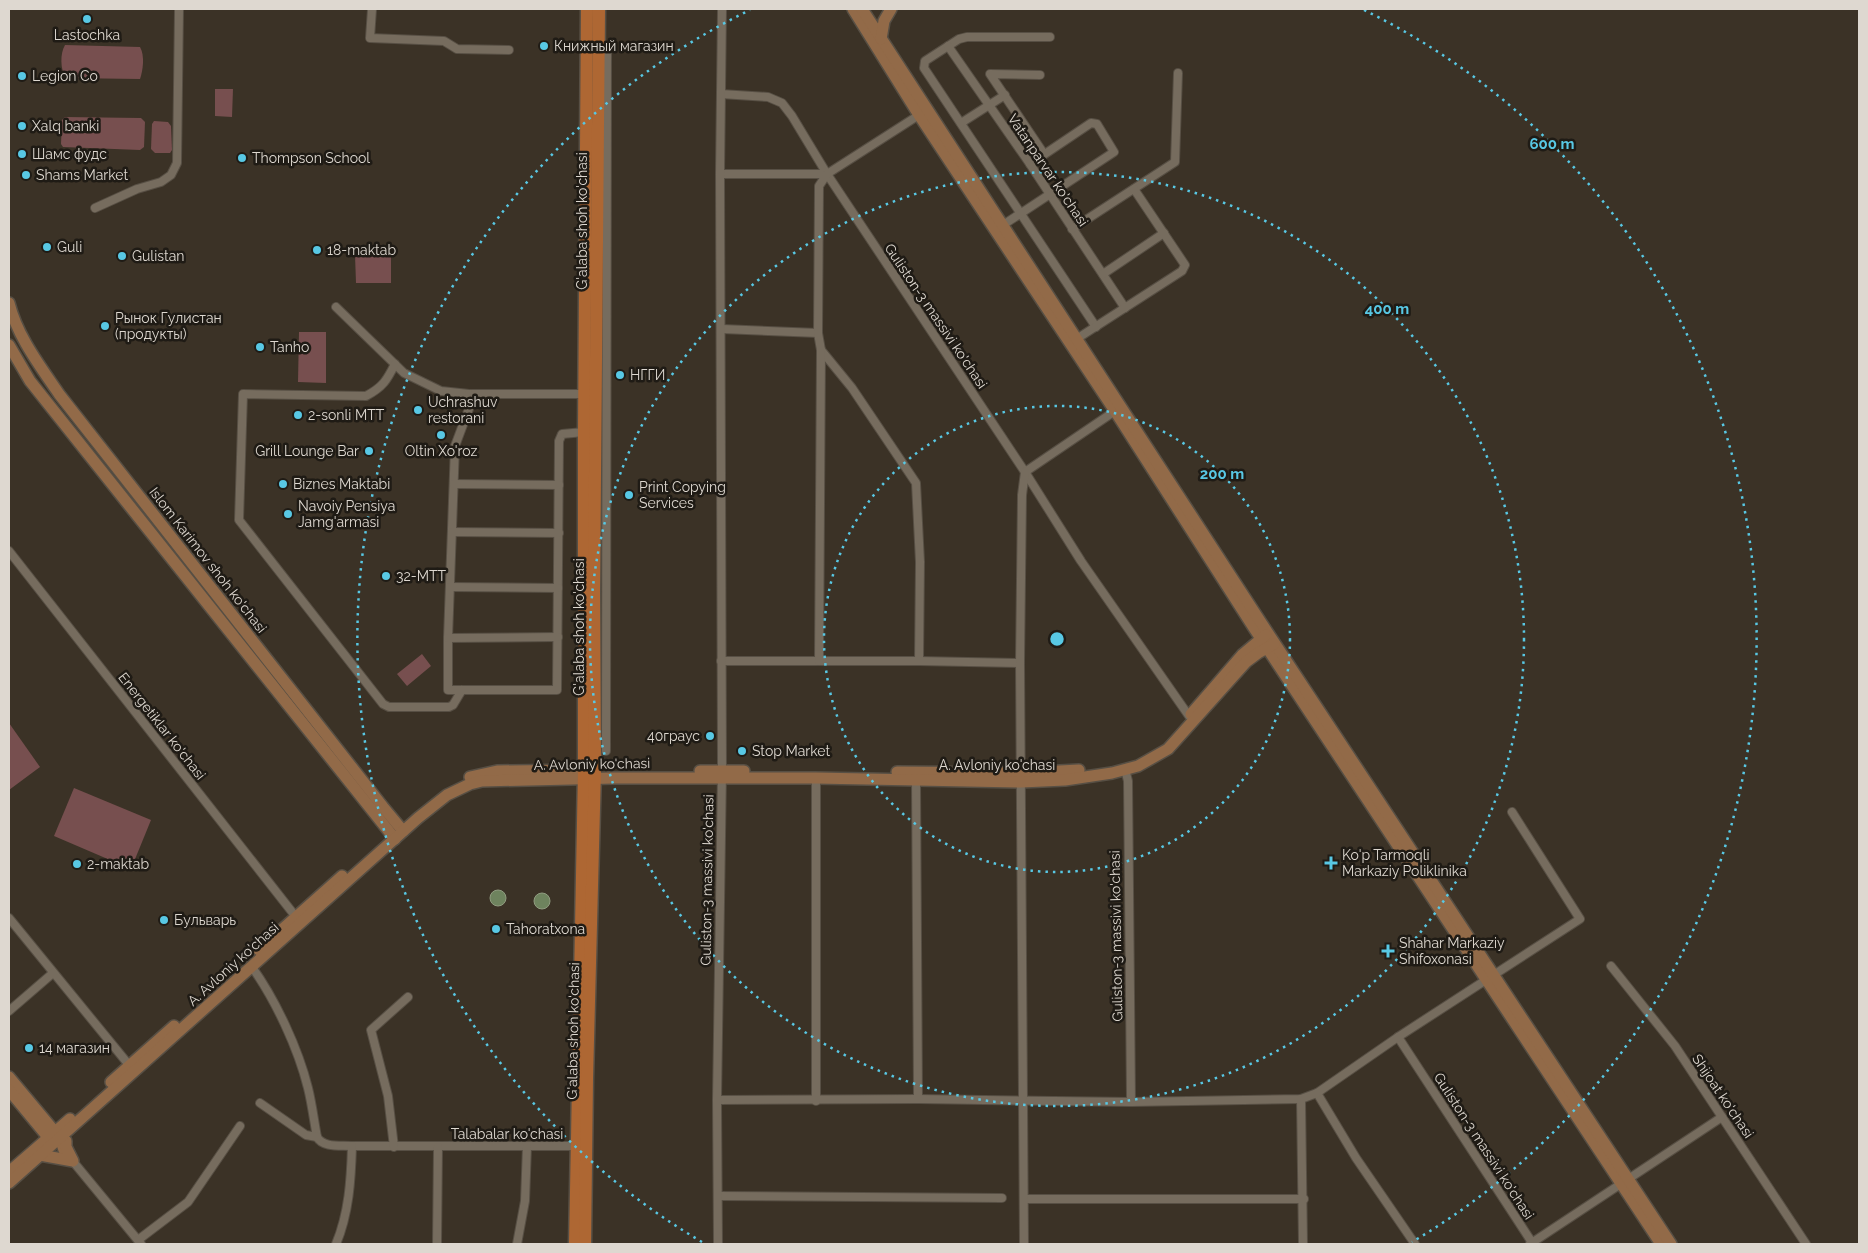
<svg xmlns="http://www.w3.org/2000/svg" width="1868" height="1253" font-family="Raleway,sans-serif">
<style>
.green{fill:#774f4f}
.water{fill:#6e835e;stroke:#909c80}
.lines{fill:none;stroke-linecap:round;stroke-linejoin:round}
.street-casing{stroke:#574f44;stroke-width:10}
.secondary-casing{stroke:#574f44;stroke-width:14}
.primary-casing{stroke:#574f44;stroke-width:15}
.street{stroke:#766c5e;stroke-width:8}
.secondary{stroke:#926a48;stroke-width:11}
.primary{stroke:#ae6733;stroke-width:12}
.ring{fill:none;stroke:#58c8e4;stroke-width:2.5;stroke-dasharray:2.5 5}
.poi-dot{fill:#58c8e4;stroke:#1f1b15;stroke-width:2}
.labels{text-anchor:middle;stroke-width:5;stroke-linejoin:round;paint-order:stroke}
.poi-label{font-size:14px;fill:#ded8d0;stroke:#1f1b15;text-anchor:start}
.street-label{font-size:14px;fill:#ded8d0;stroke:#1f1b15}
.centre{fill:#58c8e4;stroke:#1f1b15;stroke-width:2.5}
.ring-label{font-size:15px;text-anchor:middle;font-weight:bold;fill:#58c8e4;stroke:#1f1b15;stroke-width:5;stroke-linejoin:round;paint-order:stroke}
</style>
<rect width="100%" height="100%" fill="#3b3226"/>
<g class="green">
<path d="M65 45 140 47C145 56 143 70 140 79L66 78C60 70 60 53 65 45Z"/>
<polygon points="215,89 233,89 232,117 215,116"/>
<polygon points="65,117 141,118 145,122 144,147 140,150 63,147 61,144 62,120"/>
<polygon points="154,121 168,122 171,126 172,150 170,153 155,153 151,149 152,124"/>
<polygon points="391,254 391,283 356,283 355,255"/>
<polygon points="299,332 326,332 326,383 298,382"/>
<polygon points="422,654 431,666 407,686 397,674"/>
<polygon points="9,723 40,767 9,790"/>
<polygon points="74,788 151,820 131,869 54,836"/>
</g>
<g class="water">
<circle cx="498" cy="898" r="8"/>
<circle cx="542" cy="901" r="8"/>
</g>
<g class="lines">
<defs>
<g id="street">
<polyline points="372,9 370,38 444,41 457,49 509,50"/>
<polyline points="1050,37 967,37 959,39 925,61 924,68 1096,327"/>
<polyline points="948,46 1030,164 1125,308"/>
<polyline points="599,51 607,53 606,751"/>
<polyline points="1040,75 990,74 1044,154"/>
<polyline points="721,94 768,97 782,103 792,116 827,174 1025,472 1081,561 1189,716"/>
<polyline points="961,123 1005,95"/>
<polyline points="720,174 827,174"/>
<polyline points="95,208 137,189 161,182 171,175 177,163 179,9"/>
<polyline points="1003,225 1114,152 1097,124 1091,123 1030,164"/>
<polyline points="1072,229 1175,162 1178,73"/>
<polyline points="1103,274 1164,233"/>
<polyline points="336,307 404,373 441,391 469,394 585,394"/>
<polyline points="722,329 818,333"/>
<polyline points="1078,338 1182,271 1185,265 1134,189"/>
<polyline points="821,350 852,388 916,483 920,562 919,661"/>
<path d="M395 364C387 380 383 387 366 396L243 394 239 520 383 704 389 707H449L453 705 462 690"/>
<polyline points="469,394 470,406 455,446 448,638 448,690 557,690 559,441 562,434 584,432"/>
<polyline points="454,484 559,485"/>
<polyline points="452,532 559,533"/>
<polyline points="9,551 296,917"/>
<polyline points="450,587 558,588"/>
<polyline points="448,638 558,637"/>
<polyline points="721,661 919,661 1020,663"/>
<polyline points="819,661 821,350 818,333 819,186 827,174 919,115"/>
<polyline points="1125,769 1128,781 1131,1102"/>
<polyline points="916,780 918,1099"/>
<polyline points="9,918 129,1065"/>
<polyline points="1611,966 1675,1046 1806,1244"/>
<path d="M252 967C276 1001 298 1048 308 1088 312 1104 314 1121 317 1137 323 1148 341 1145 352 1146H575"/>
<polyline points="9,1011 53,973"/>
<polyline points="1398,1037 1533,1244"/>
<polyline points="1317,1093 1356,1158 1415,1244"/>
<polyline points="1301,1099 1303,1244"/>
<polyline points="717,1100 918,1099 1131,1102 1301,1099 1317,1093 1398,1037 1580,919 1512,812"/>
<polyline points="816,1101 816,778"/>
<polyline points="260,1103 306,1135 317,1137"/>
<polyline points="394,1147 388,1096 371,1030 408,997"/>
<polyline points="71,1159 141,1244"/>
<polyline points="718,1196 1002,1198"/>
<polyline points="1025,1199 1304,1199"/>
<polyline points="138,1240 188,1202 240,1126"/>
<path d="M336 1244C349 1213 351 1180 352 1146"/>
<polyline points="437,1244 438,1147"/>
<polyline points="517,1244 525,1201 527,1146"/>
<polyline points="718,1244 717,1100 722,771 720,174 722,9"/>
<polyline points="1024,1244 1020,663 1022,495 1025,472 1115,411"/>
<polyline points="1530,1244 1722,1117"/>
</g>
<g id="secondary">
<polyline points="853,9 919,115 1115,411 1254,628 1661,1244"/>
<polyline points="862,9 1262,624 1671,1244"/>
<polyline points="881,39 884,21 891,9"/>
<path d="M9 303C17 336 40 366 59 394L383 807 403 831"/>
<polyline points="9,345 30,381 395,839"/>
<polyline points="1191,714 1242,655 1266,635"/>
<polyline points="700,771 744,771"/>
<polyline points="897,772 1022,773 1079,770"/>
<polyline points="470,777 497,771 591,770"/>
<polyline points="259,950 342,876"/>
<polyline points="9,1077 60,1138 64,1150"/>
<polyline points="111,1082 174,1026"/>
<polyline points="9,1090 52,1142"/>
<polyline points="40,1155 73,1161 66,1147 66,1141"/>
<polyline points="9,1172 70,1119"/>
<polyline points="9,1183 418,818 447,795 470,784 482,781 614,778 816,778 1021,782 1065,780 1112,773 1138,766 1168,749 1246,662 1258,653 1274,644"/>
</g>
<g id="primary">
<polyline points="575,1244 584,770 584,432 587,9"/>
<polyline points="585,1244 587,1079 595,770 594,592 599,9"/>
</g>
</defs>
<use href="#street" class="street-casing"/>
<use href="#secondary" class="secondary-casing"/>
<use href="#primary" class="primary-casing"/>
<use href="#street" class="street"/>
<use href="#secondary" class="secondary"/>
<use href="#primary" class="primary"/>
</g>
<g class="ring">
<circle cx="1057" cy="639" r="233"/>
<circle cx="1057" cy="639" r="467"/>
<path d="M702 1242A700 700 0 0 1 750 10M1364 10A700 700 0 0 1 1412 1242"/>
</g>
<g class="poi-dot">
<circle cx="87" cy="19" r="5"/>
<circle cx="544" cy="46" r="5"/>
<circle cx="22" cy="76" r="5"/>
<circle cx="22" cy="126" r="5"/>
<circle cx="22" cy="154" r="5"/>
<circle cx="242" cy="158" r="5"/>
<circle cx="26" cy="175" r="5"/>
<circle cx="47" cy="247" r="5"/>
<circle cx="317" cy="250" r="5"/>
<circle cx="122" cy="256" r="5"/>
<circle cx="105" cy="326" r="5"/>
<circle cx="260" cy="347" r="5"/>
<circle cx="620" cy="375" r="5"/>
<circle cx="418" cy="410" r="5"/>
<circle cx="298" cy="415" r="5"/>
<circle cx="441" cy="435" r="5"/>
<circle cx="369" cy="451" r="5"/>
<circle cx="283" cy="484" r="5"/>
<circle cx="629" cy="495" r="5"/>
<circle cx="288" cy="514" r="5"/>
<circle cx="386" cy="576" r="5"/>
<circle cx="710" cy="736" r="5"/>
<circle cx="742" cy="751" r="5"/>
<path d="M1328.5 855.5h5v5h5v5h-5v5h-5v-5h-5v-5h5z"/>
<circle cx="77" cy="864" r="5"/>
<circle cx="164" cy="920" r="5"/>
<circle cx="496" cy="929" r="5"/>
<path d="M1385.5 943.5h5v5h5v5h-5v5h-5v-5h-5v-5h5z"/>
<circle cx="29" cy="1048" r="5"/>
</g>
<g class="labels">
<g class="poi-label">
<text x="87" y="40" text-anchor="middle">Lastochka</text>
<text x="554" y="51">Книжный магазин</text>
<text x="32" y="81">Legion Co</text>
<text x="32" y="131">Xalq banki</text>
<text x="32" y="159">Шамс фудс</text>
<text x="252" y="163">Thompson School</text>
<text x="36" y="180">Shams Market</text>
<text x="57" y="252">Guli</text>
<text x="327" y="255">18-maktab</text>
<text x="132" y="261">Gulistan</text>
<text x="115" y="323">Рынок Гулистан<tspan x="115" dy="16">(продукты)</tspan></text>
<text x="270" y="352">Tanho</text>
<text x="630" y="380">НГГИ</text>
<text x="428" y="407">Uchrashuv<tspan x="428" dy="16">restorani</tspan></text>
<text x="308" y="420">2-sonli MTT</text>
<text x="359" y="456" text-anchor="end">Grill Lounge Bar</text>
<text x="441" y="456" text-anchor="middle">Oltin Xo'roz</text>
<text x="293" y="489">Biznes Maktabi</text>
<text x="639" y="492">Print Copying<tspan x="639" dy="16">Services</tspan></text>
<text x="298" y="511">Navoiy Pensiya<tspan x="298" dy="16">Jamg'armasi</tspan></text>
<text x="396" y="581">32-MTT</text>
<text x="700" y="741" text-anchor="end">40граус</text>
<text x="752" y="756">Stop Market</text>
<text x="1342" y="860">Ko'p Tarmoqli<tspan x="1342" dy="16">Markaziy Poliklinika</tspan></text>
<text x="87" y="869">2-maktab</text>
<text x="174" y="925">Бульварь</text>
<text x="506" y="934">Tahoratxona</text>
<text x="1399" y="948">Shahar Markaziy<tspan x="1399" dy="16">Shifoxonasi</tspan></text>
<text x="39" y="1053">14 магазин</text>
</g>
<g class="street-label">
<text transform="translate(1048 170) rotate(56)" y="5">Vatanparvar ko'chasi</text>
<text transform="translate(582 221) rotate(-90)" y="5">G'alaba shoh ko'chasi</text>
<text transform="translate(936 316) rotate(56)" y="5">Guliston-3 massivi ko'chasi</text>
<text transform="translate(208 560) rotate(52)" y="5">Islom Karimov shoh ko'chasi</text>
<text transform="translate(579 627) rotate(-90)" y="5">G'alaba shoh ko'chasi</text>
<text transform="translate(162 726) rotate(52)" y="5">Energetiklar ko'chasi</text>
<text transform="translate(592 764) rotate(-1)" y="5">A. Avloniy ko'chasi</text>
<text x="997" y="770">A. Avloniy ko'chasi</text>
<text transform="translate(707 880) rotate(-89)" y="5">Guliston-3 massivi ko'chasi</text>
<text transform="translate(1116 936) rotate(-91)" y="5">Guliston-3 massivi ko'chasi</text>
<text transform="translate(233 964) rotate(-42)" y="5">A. Avloniy ko'chasi</text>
<text transform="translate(573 1031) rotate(-89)" y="5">G'alaba shoh ko'chasi</text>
<text transform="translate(1723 1096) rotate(56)" y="5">Shijoat ko'chasi</text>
<text x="507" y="1139">Talabalar ko'chasi</text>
<text transform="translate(1484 1146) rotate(57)" y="5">Guliston-3 massivi ko'chasi</text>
</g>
</g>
<circle cx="1057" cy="639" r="8" class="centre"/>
<g class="ring-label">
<text x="1552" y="149">600 m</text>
<text x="1387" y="314">400 m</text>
<text x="1222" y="479">200 m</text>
</g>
<rect width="1868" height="1253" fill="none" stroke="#ded8d0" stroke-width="20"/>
</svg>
